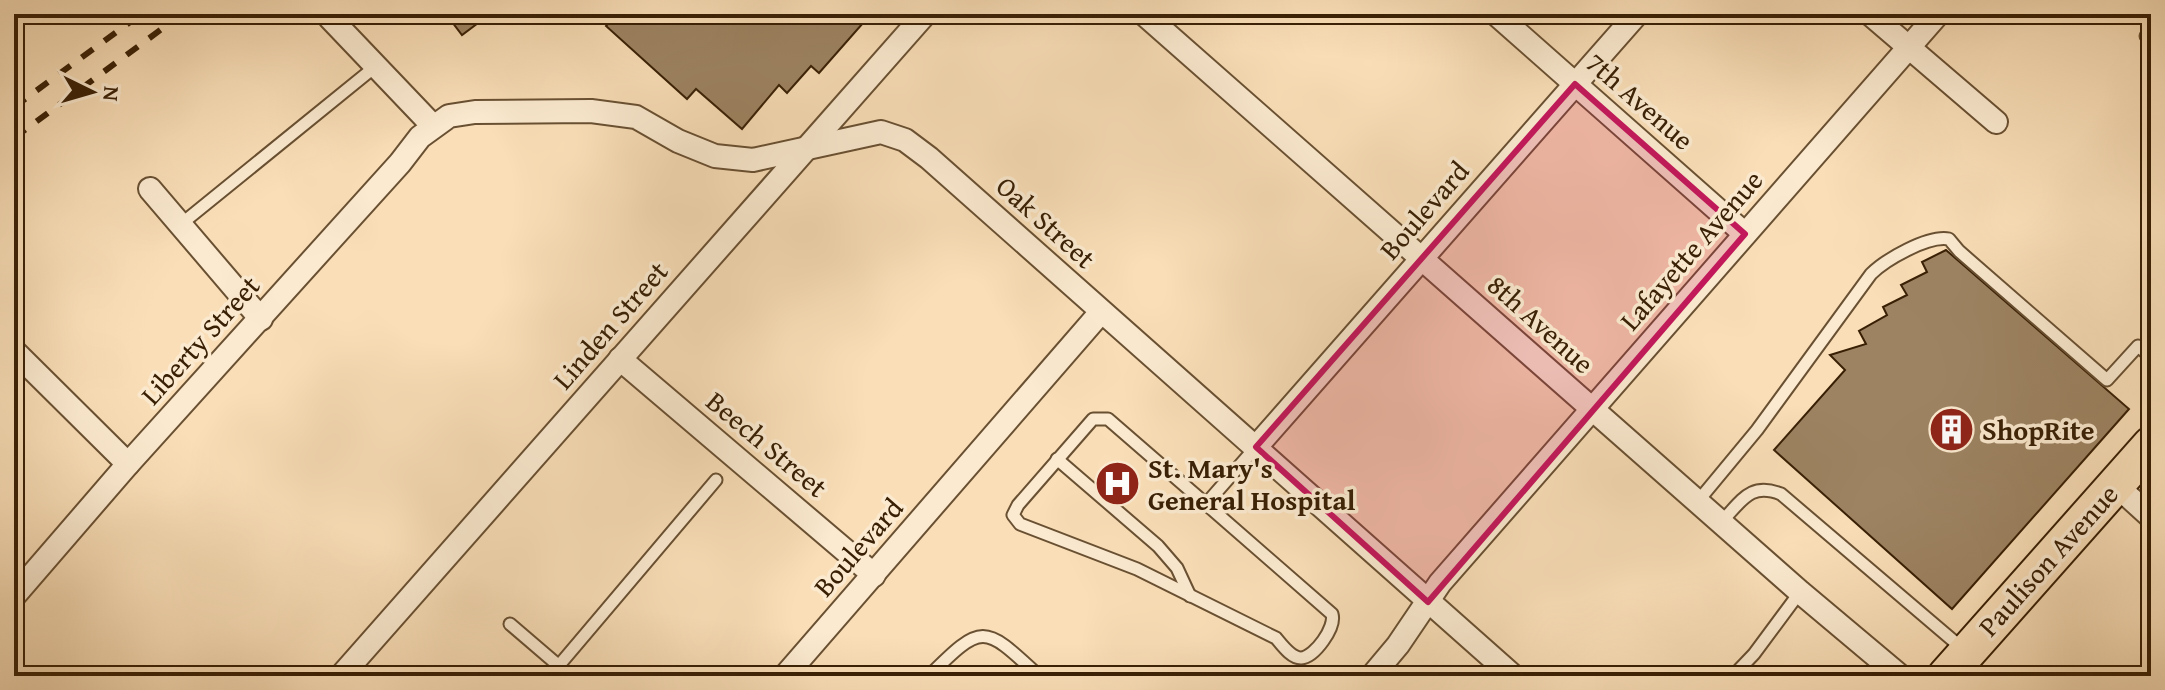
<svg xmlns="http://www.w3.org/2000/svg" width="2165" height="690" font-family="'Gentium Book Plus',serif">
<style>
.building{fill:#9d8362;stroke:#392005;stroke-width:2}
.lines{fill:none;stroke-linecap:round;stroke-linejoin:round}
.lane-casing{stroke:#695032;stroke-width:15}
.street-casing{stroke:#695032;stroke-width:26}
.primary-casing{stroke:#392005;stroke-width:40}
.lane{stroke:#fbead0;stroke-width:11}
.street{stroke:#fbead0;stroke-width:22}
.primary{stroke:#f9deb7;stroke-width:36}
.rail{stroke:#392005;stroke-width:6;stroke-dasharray:14 14;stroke-linecap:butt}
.marked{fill:#c2185b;fill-opacity:0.2;stroke:#c2185b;stroke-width:6;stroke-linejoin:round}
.labels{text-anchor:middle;stroke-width:7;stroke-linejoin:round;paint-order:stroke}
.street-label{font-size:28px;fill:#392005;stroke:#fbead0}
.poi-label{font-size:28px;font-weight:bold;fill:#392005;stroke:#fbead0;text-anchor:start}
</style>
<rect width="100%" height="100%" fill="#f9deb7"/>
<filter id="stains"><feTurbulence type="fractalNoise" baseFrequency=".0025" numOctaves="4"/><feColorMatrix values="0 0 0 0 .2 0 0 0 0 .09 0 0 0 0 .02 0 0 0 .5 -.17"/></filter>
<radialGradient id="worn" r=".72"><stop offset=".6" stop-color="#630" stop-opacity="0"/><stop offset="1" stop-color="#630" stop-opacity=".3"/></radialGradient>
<g class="building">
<polygon points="446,14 490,14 462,35"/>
<polygon points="617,14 871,14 819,73 811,66 787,93 779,85 742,129 696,89 687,99 606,26"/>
<polygon points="1946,250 2129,409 1952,609 1774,450 1845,370 1830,355 1866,344 1859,331 1887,315 1883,307 1907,295 1901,285 1927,272 1922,262"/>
</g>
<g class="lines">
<defs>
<g id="lane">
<polyline points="2146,36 2151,41"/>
<polyline points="180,225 376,66"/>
<polyline points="1057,459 1158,546 1177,568 1190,596"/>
<path d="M1699 500 1757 430 1871 274C1885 260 1928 235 1949 239L1959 251 2107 380 2138 346 2151 357"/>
<path d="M1206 504 1332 614C1336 627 1315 657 1301 658 1291 658 1282 645 1276 638L1137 569 1020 524 1013 515 1018 505 1093 419H1108L1206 504 1256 447"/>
<path d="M1722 521C1742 501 1750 482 1781 494L1963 649"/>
<polyline points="510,624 559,666"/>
<polyline points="550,676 716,480"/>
<path d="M929 676C983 622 984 625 1039 676"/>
<polyline points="1733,676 1754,654 1800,592"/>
</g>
<g id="street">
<polyline points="1144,14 1800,592 1900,676"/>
<polyline points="1496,14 1745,234"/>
<polyline points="1870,14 1996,122"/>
<polyline points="330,18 433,126"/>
<polyline points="150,189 261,319"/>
<polyline points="14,351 128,464"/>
<polyline points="620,359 874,575"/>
<polyline points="1256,447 1637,14"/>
<polyline points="2116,485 2151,517"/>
<polyline points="14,596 128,464 400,163 420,137 449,116 475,112 591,111 636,117 678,141 715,156 753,160 881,132 905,140 929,158 1513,676"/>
<polyline points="341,676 925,14"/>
<polyline points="785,676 1101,312"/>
<polyline points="1372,676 1398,645 1440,583 1938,14"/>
</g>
<polyline id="primary" points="1946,676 2151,445"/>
</defs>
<use href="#lane" class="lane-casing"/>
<use href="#street" class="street-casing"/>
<use href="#primary" class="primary-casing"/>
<use href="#lane" class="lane"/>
<use href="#street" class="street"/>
<use href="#primary" class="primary"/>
<g class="rail">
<polyline points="14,107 141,14"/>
<polyline points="14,138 182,14"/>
</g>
</g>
<path class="marked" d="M1575 84 1745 234 1428 602 1256 447Z"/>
<defs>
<symbol id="building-disc" viewBox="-11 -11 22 22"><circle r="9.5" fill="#8f2418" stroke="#fbead0"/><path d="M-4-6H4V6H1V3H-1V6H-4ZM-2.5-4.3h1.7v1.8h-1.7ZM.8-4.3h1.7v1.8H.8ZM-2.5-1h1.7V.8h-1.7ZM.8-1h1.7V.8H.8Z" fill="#fff"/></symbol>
<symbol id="hospital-disc" viewBox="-11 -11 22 22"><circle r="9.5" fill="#8f2418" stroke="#fbead0"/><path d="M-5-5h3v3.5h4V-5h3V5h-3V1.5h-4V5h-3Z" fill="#fff"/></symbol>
</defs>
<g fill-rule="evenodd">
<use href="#building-disc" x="1926" y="404" width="51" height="51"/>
<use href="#hospital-disc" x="1092" y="458" width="51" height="51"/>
</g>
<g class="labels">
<g class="street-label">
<text transform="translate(1640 101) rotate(41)" y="10">7th Avenue</text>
<text transform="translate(1424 210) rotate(-49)" y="10">Boulevard</text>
<text transform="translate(1046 222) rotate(42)" y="10">Oak Street</text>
<text transform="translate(1691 250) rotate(-49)" y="10">Lafayette Avenue</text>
<text transform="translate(1541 324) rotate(42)" y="10">8th Avenue</text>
<text transform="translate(610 325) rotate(-49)" y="10">Linden Street</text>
<text transform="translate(200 340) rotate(-48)" y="10">Liberty Street</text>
<text transform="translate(767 444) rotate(40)" y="10">Beech Street</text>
<text transform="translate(858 547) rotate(-49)" y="10">Boulevard</text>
<text transform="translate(2048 560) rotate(-48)" y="10">Paulison Avenue</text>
</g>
<g class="poi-label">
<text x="1982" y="440">ShopRite</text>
<text x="1148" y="478">St. Mary's<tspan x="1148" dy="32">General Hospital</tspan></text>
</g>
</g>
<rect width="2165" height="690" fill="none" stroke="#f9deb7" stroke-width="48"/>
<rect x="16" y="16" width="2133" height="658" fill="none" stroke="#392005" stroke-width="4"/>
<rect x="24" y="24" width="2117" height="642" fill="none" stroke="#392005" stroke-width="2"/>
<g transform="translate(92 92) rotate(95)" stroke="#fbead0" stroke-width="6" paint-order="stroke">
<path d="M0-6L14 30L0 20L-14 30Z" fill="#392005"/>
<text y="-12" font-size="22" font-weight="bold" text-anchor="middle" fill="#392005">N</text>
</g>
<rect width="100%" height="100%" filter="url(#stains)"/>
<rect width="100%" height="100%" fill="url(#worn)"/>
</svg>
